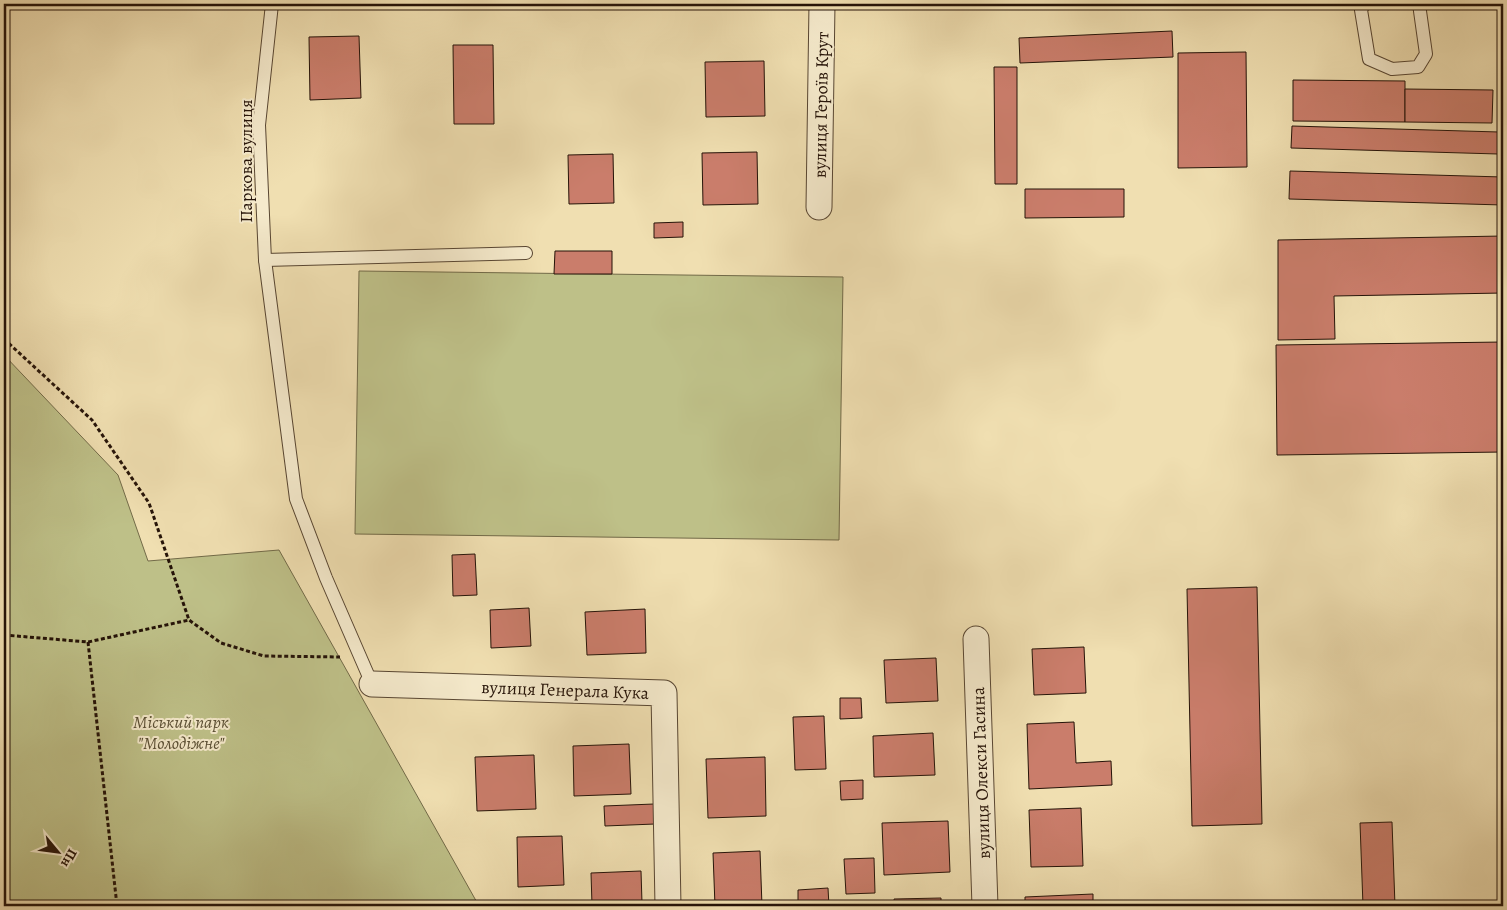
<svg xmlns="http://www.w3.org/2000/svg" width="1507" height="910" font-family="Alegreya,serif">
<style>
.green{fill:#bec088;stroke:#726a48}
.building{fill:#ca7d6b;stroke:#251308}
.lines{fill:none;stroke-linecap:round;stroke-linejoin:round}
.service-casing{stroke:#584632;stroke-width:14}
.minor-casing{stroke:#584632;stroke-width:27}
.path{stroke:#251308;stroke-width:3;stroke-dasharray:4 2.5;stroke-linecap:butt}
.service{stroke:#f5eacc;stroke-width:12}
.minor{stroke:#f5eacc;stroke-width:25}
.labels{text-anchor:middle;stroke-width:4;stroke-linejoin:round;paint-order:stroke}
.street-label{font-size:18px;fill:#251308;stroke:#f5eacc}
.park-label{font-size:18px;font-style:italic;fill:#5b5035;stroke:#f5eacc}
</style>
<rect width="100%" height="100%" fill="#f0dfb1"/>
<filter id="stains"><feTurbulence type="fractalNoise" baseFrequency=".004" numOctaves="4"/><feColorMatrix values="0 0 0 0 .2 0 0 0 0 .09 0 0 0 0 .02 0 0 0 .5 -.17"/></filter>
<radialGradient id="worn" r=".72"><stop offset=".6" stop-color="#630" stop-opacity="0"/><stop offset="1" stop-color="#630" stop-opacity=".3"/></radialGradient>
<g class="green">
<polygon points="359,271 843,277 839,540 355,534"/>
<polygon points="4,355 118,475 148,561 279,550 479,906 4,906"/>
</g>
<g class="building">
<polygon points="1172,31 1173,57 1020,63 1019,38"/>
<polygon points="359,36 361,98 310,100 309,37"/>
<polygon points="453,45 493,45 494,124 454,124"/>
<polygon points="1246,52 1247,167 1178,168 1178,53"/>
<polygon points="764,61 765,116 706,117 705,62"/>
<polygon points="994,67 1017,67 1017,184 995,184"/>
<polygon points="1293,80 1405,81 1405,122 1293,121"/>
<polygon points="1405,89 1493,90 1492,123 1405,122"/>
<polygon points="1292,126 1499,132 1498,154 1291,148"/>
<polygon points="757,152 758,204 703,205 702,153"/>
<polygon points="613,154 614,203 569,204 568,155"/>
<polygon points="1290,171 1503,177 1503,205 1289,199"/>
<polygon points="1025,189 1124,189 1124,217 1025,218"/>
<polygon points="683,222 683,237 654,238 654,223"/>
<polygon points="1503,236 1503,293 1334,296 1335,339 1278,340 1278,240"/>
<polygon points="555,251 612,251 612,274 554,274"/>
<polygon points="1503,342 1503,452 1277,455 1276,345"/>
<polygon points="475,554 477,595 453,596 452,555"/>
<polygon points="1257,587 1262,824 1192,826 1187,589"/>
<polygon points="529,608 531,646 491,648 490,610"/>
<polygon points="645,609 646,653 587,655 585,612"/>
<polygon points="1084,647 1086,693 1034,695 1032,649"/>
<polygon points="936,658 938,701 886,703 884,660"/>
<polygon points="840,698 861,698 862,718 840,719"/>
<polygon points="824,716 826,769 795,770 793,717"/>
<polygon points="1074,722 1076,763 1111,761 1112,785 1029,789 1027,724"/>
<polygon points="933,733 935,775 874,777 873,736"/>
<polygon points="629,744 631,794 574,796 573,746"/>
<polygon points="534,755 536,809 477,811 475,757"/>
<polygon points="765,757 766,816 708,818 706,759"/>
<polygon points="863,780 863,799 841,800 840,781"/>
<polygon points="654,804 655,824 605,826 604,806"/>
<polygon points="1081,808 1083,866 1031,867 1029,810"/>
<polygon points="948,821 950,872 884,875 882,823"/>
<polygon points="1392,822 1395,906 1363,906 1360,823"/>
<polygon points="562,836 564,885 518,887 517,837"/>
<polygon points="760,851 762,906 715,906 713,853"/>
<polygon points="874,858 875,893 846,894 844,859"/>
<polygon points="641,871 642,903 592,905 591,873"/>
<polygon points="828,888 829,906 798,906 798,890"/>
<polygon points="1093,894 1093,906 1025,906 1025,897"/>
<polygon points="941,898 941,906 895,906 894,899"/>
</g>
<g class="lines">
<defs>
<g id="service">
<polyline points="272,4 259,125 265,260 296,499 326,578 372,684"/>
<polyline points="1364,4 1361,10 1369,59 1392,69 1418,67 1426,54 1419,4"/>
<polyline points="265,260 526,253"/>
</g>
<g id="minor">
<polyline points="819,207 822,4"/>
<polyline points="976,639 985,906"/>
<polyline points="372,684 664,693 668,906"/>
</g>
</defs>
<use href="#service" class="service-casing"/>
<use href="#minor" class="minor-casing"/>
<g class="path">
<polyline points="4,339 92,420 149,503 189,620 221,643 264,656 340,657"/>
<polyline points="4,635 88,642 189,620"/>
<polyline points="88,642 117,906"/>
</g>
<use href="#service" class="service"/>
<use href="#minor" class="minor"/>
</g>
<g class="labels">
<g class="street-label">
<text transform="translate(821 105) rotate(-89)" y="6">вулиця Героїв Крут</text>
<text transform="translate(246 161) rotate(-90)" y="6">Паркова вулиця</text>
<text transform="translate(565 690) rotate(2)" y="6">вулиця Генерала Кука</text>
<text transform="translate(981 773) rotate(-92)" y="6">вулиця Олекси Гасина</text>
</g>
<g class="park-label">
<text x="181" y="728">Міський парк<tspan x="181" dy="21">"Молодіжне"</tspan></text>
</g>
</g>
<rect width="1507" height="910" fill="none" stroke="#f0dfb1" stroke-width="20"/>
<rect x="5" y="5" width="1497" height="900" fill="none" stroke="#251308" stroke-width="2.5"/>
<rect x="10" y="10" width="1487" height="890" fill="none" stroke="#251308"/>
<g transform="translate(58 852) rotate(119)" stroke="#f5eacc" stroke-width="4" paint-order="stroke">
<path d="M0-4L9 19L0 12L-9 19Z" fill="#251308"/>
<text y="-8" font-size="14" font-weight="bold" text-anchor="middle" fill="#251308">Пн</text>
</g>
<rect width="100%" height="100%" filter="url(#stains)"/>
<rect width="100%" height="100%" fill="url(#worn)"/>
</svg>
